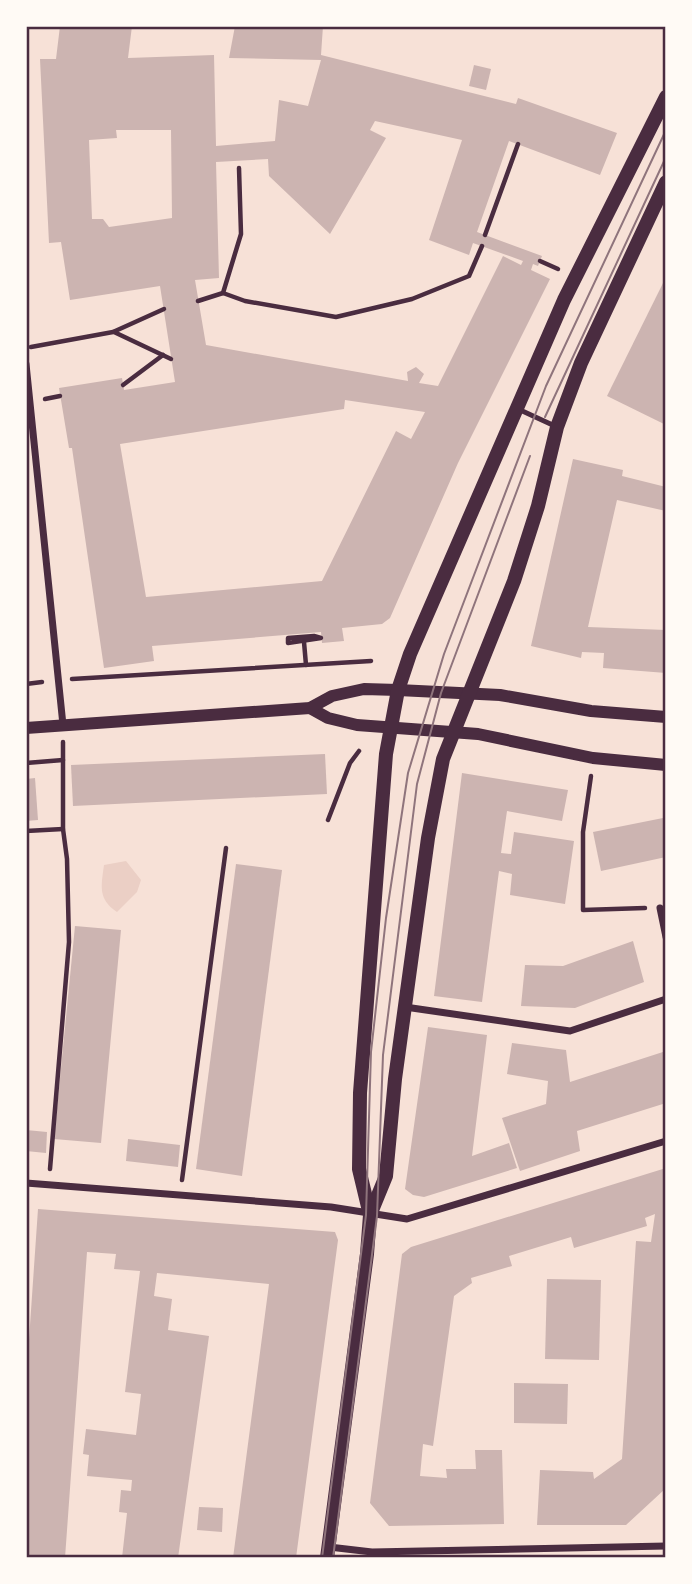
<svg xmlns="http://www.w3.org/2000/svg" width="692" height="1584" font-family="Helvetica,sans-serif">
<style>
.green{fill:#ebcfc5}
.building{fill:#ccb4b1;fill-rule:evenodd}
.lines{fill:none;stroke-linecap:round;stroke-linejoin:round}
.path{stroke:#4a2c40;stroke-width:4.5}
.service{stroke:#4a2c40;stroke-width:5}
.minor{stroke:#4a2c40;stroke-width:7}
.tertiary{stroke:#4a2c40;stroke-width:12}
.secondary{stroke:#4a2c40;stroke-width:14}
.tram{stroke:#8f747c;stroke-width:2}
.neatline{fill:none;stroke:#4a2c40;stroke-width:2.5}
</style>
<rect width="100%" height="100%" fill="#f7e1d7"/>
<path class="green" d="M126 861 141 880 137 892 117 912C98 899 101 887 104 865Z"/>
<g class="building">
<path d="M60 26H132L128 58 214 55 216 146 275 141 279 100 308 106 321 60 229 58 235 26H323L321 55 516 104 518 98 617 133 600 175 509 141 477 232 542 256 538 266 533 264 531 270 550 279 458 463 390 618 382 624 342 628 344 641 322 643 321 632 152 646 154 661 104 668 72 448H69L59 388 122 378 124 390 175 382 160 286 70 300 61 242 49 243 40 59H56ZM375 121 462 140 429 240 469 255 473 243 523 261 521 265 503 256 438 386 419 383 424 374 416 367 407 372 408 381 206 345 195 280 219 278 216 162 268 159 269 176 330 234 386 138 370 130ZM116 130H171L172 218 109 227 103 219H92L89 140 117 138ZM345 400 425 412 411 439 396 431 322 581 146 597 120 444 344 409Z"/>
<polygon points="474,65 491,69 486,90 469,86"/>
<polygon points="666,277 666,425 607,396"/>
<polygon points="573,459 623,470 622,476 666,487 666,511 617,500 588,627 666,630 666,673 603,668 604,653 582,652 581,658 531,646"/>
<polygon points="325,754 327,794 73,806 71,765"/>
<polygon points="462,773 568,790 562,821 507,811 501,853 511,854 514,832 574,841 565,904 510,895 512,874 499,871 482,1002 434,996"/>
<polygon points="35,778 38,820 26,821 26,779"/>
<polygon points="663,818 666,857 601,871 593,832"/>
<polygon points="236,864 282,870 242,1176 196,1169"/>
<polygon points="75,926 121,930 101,1143 54,1139"/>
<polygon points="633,941 644,982 575,1008 521,1006 525,965 563,966"/>
<polygon points="428,1027 487,1035 472,1156 509,1143 517,1168 424,1197 413,1195 405,1189"/>
<polygon points="512,1043 566,1050 570,1082 666,1051 666,1103 577,1131 580,1151 520,1171 502,1118 546,1104 548,1081 507,1074"/>
<polygon points="26,1130 47,1132 46,1153 26,1151"/>
<polygon points="128,1139 180,1145 178,1167 126,1161"/>
<polygon points="666,1168 665,1489 626,1525 537,1525 540,1470 593,1472 594,1479 622,1459 636,1241 651,1242 655,1214 645,1218 647,1226 574,1248 571,1237 509,1256 512,1266 471,1278 472,1283 454,1296 433,1446 423,1444 420,1476 447,1478 446,1469 476,1469 475,1450 502,1450 504,1524 389,1526 370,1503 402,1254 411,1247"/>
<polygon points="38,1209 335,1232 338,1240 296,1558 233,1558 269,1284 157,1273 154,1296 172,1299 168,1330 209,1336 178,1558 122,1558 127,1513 119,1512 121,1490 131,1491 132,1480 87,1476 89,1455 83,1454 86,1429 136,1435 141,1394 125,1392 140,1271 114,1269 116,1254 87,1252 65,1558 26,1558 26,1383"/>
<polygon points="547,1279 601,1280 599,1360 545,1359"/>
<polygon points="514,1383 568,1384 567,1424 514,1423"/>
<polygon points="199,1507 223,1508 222,1532 197,1530"/>
</g>
<g class="lines">
<g class="path">
<polyline points="485,235 518,144"/>
<polyline points="540,261 558,269"/>
<polyline points="223,293 241,234 239,168"/>
<polyline points="198,301 223,293 245,301 336,317 412,299 469,276 482,246"/>
<polyline points="114,332 171,359"/>
<polyline points="31,347 113,332 164,309"/>
<polyline points="123,385 163,355"/>
<polyline points="45,399 60,396"/>
<polygon points="314,636 321,638 288,643 288,638"/>
<polyline points="304,642 306,665"/>
<polyline points="72,679 371,661"/>
<polyline points="26,684 42,682"/>
<polyline points="26,763 63,760"/>
<polyline points="591,776 583,832 583,910 645,908"/>
<polyline points="328,820 350,763 359,751"/>
<polyline points="26,831 63,829"/>
<polyline points="50,1169 69,942 67,859 63,829 63,742"/>
<polyline points="182,1180 226,848"/>
</g>
<polyline class="service" points="518,409 557,427"/>
<g class="minor">
<polyline points="26,364 63,725"/>
<polyline points="660,908 666,937"/>
<polyline points="405,1007 570,1031 666,999"/>
<polyline points="26,1183 331,1207 407,1219 666,1141"/>
<polyline points="329,1547 372,1552 666,1546"/>
</g>
<g class="tertiary">
<polyline points="310,708 328,718 357,725 478,734 593,758 666,765"/>
<polyline points="26,728 310,708 332,696 364,689 398,690 500,695 591,711 666,717"/>
</g>
<g class="secondary">
<polyline points="370,1215 386,1176 395,1079 428,838 443,759 514,581 538,506 557,427 581,363 666,182"/>
<polyline points="327,1558 367,1254 370,1215 359,1169 360,1093 386,754 398,690 410,654 564,300 666,97"/>
</g>
<g class="tram">
<polyline points="545,417 666,157"/>
<polyline points="322,1558 366,1215 371,1052 386,918 408,773 444,654 546,386 666,130"/>
<polyline points="333,1558 377,1216 383,1055 417,784 441,693 530,456"/>
</g>
</g>
<rect width="692" height="1584" fill="none" stroke="#fffaf5" stroke-width="56"/>
<rect x="28" y="28" width="636" height="1528" class="neatline"/>
</svg>
